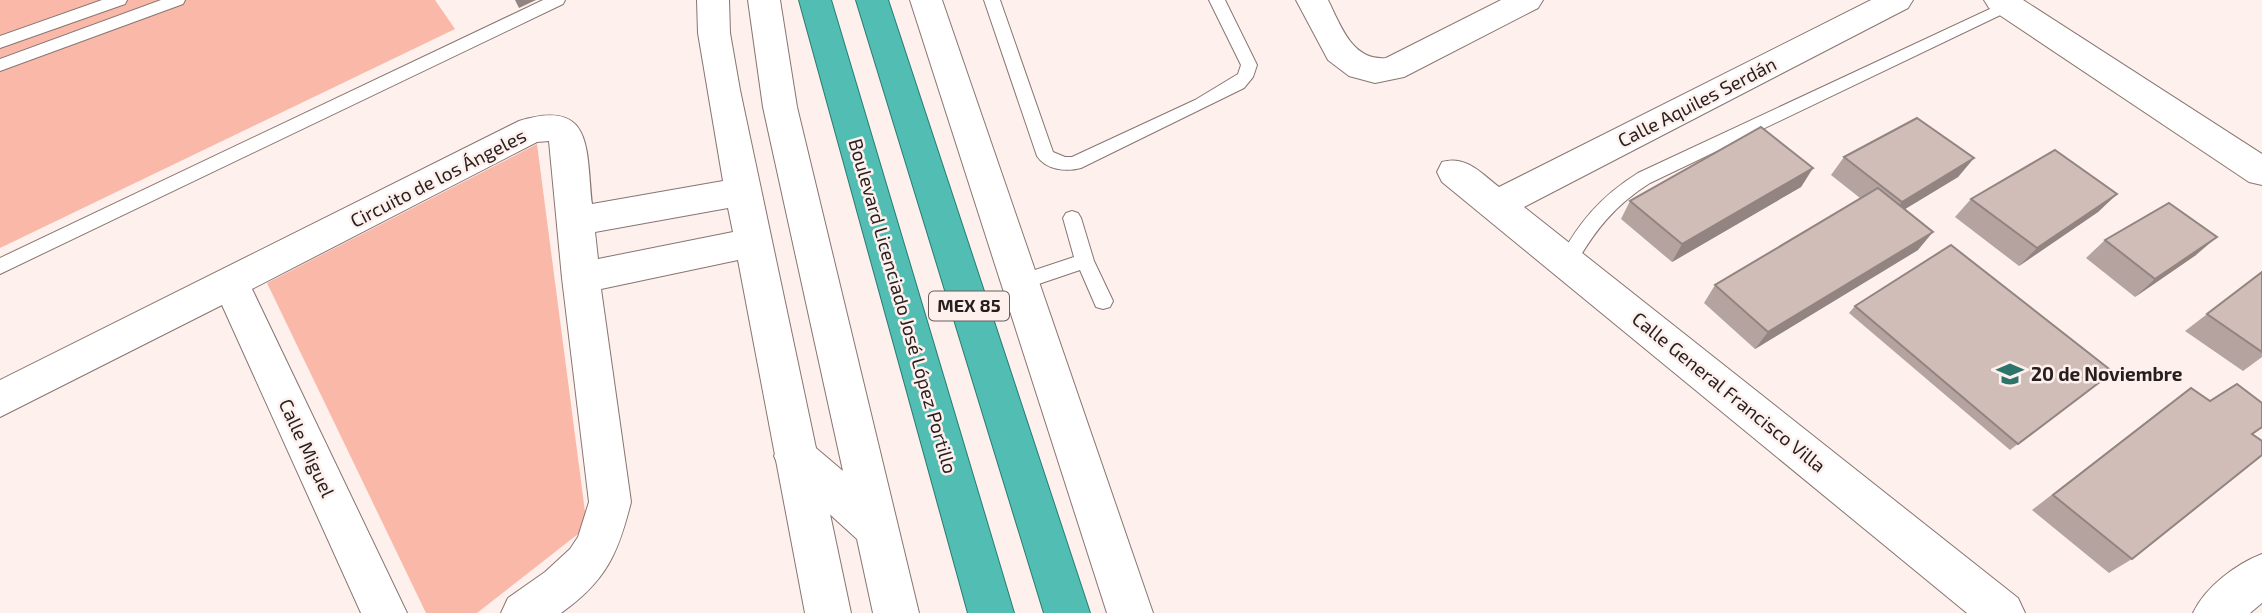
<svg xmlns="http://www.w3.org/2000/svg" width="2262" height="613" font-family="'Exo 2',sans-serif">
<style>
.green{fill:#fab8a9}
.lines{fill:none;stroke-linecap:round;stroke-linejoin:round}
.service-casing{stroke:#887571;stroke-width:2}
.minor-casing{stroke:#887571;stroke-width:2}
.tertiary-casing{stroke:#887571;stroke-width:2}
.secondary-casing{stroke:#887571;stroke-width:2}
.trunk-casing{stroke:#277c72;stroke-width:2}
.service{fill:#fff;fill-rule:evenodd}
.minor{fill:#fff;fill-rule:evenodd}
.tertiary{fill:#fff;fill-rule:evenodd}
.secondary{fill:#fff;fill-rule:evenodd}
.trunk{fill:#52beb3;fill-rule:evenodd}
.wall{fill:#b4a39e}
.shaded-wall{fill:#928481}
.building{fill:#d1bdb8;stroke:#928481;stroke-width:2}
.labels{text-anchor:middle;stroke-width:5;stroke-linejoin:round;paint-order:stroke}
.shield{fill:#fdf0ed;stroke:#675e5c;stroke-width:2}
.shield-label{font-size:18px;font-weight:bold;fill:#271f1e}
.street-label{font-size:19px;fill:#271f1e;stroke:#fdf0ed}
.poi-label{font-size:19px;font-weight:bold;fill:#271f1e;stroke:#fdf0ed;text-anchor:start}
</style>
<rect width="100%" height="100%" fill="#fdf0ed"/>
<g class="green">
<polygon points="0,0 435,0 455,29 0,248"/>
<polygon points="537,144 587,527 477,613 426,613 267,283"/>
</g>
<g class="lines">
<defs>
<g id="service">
<polygon points="102,0 127,0 125,4 0,48 0,36"/>
<polygon points="161,0 185,0 183,4 0,71 0,59"/>
<polygon points="543,0 565,0 563,4 0,274 0,258"/>
<path d="M984 0H1000L1053 152 1065 157H1072L1195 100 1238 74 1241 65 1209 0H1225L1257 65 1253 77 1244 88 1081 168C1066 172 1046 170 1037 156Z"/>
<path d="M2009 0 2015 5 2013 9 1650 183C1615 205 1594 231 1574 267L1567 269 1560 267 1558 262C1577 224 1601 196 1638 173Z"/>
<polygon points="1072,211 1078,213 1081,218 1094,261 1113,301 1110,307 1103,309 1096,307 1080,270 1018,291 1011,288 1009,283 1011,278 1074,257 1063,218 1066,213"/>
</g>
<g id="minor">
<path d="M697 0H729L730 33 740 90 851 613H805L738 260 601 289 631 502C618 554 606 581 561 613H501L508 598 545 572 570 549 578 537 589 502 562 278 549 141 537 142 252 289 407 613H361L222 305 0 417V380L519 121C594 98 586 149 592 204L723 181 698 33ZM728 208 733 232 598 259 595 232Z"/>
<path d="M1296 0H1328C1341 26 1352 61 1386 58L1501 0H1543L1538 8 1404 77 1375 83 1349 76 1328 60Z"/>
<path d="M1871 0H1913L1908 8 1524 207 2018 598 2025 613H1967L1442 182 1437 172 1442 162C1466 155 1481 173 1499 187Z"/>
<polygon points="1984,0 2023,0 2262,154 2262,185 2249,182 1989,8"/>
</g>
<g id="tertiary">
<polygon points="748,0 780,0 797,107 919,613 873,613 857,539 780,469 774,456 780,443 795,437 810,443 843,471 763,107"/>
<polygon points="910,0 942,0 1153,613 1107,613"/>
</g>
<path id="secondary" d="M2262 554V603L2250 613H2193C2205 587 2236 564 2262 554Z"/>
<g id="trunk">
<polygon points="799,0 831,0 1014,613 968,613"/>
<polygon points="856,0 888,0 1090,613 1044,613"/>
</g>
</defs>
<use href="#service" class="service-casing"/>
<use href="#minor" class="minor-casing"/>
<use href="#tertiary" class="tertiary-casing"/>
<use href="#secondary" class="secondary-casing"/>
<use href="#trunk" class="trunk-casing"/>
<use href="#service" class="service"/>
<use href="#minor" class="minor"/>
<use href="#tertiary" class="tertiary"/>
<use href="#secondary" class="secondary"/>
<use href="#trunk" class="trunk"/>
</g>
<g class="wall">
<polygon points="1844,157 1974,158 1958,177 1905,209 1918,250 1755,349 1704,303 1715,285 1860,198 1831,175"/>
<polygon points="1813,168 1801,187 1672,262 1621,219 1630,201"/>
<polygon points="2117,194 2098,212 2019,266 1955,217 1971,199"/>
<polygon points="2105,240 2196,255 2135,297 2086,258"/>
<polygon points="2262,272 2262,357 2243,371 2185,331"/>
<polygon points="1855,306 2113,372 2010,450 1849,313"/>
<polygon points="2169,404 2252,434 2132,559 2109,573 2032,510"/>
</g>
<g class="shaded-wall">
<polygon points="515,0 536,0 519,8"/>
<polygon points="1974,158 1958,177 1887,220 1902,202"/>
<polygon points="1813,168 1801,187 1672,262 1682,244"/>
<polygon points="2117,194 2098,212 2019,266 2037,248"/>
<polygon points="1933,232 1918,250 1755,349 1768,332"/>
<polygon points="2217,237 2196,255 2135,297 2155,279"/>
</g>
<g class="building">
<polygon points="1917,118 1974,158 1902,202 1844,157"/>
<polygon points="1761,127 1813,168 1682,244 1630,201"/>
<polygon points="2055,150 2117,194 2037,248 1971,199"/>
<polygon points="1878,188 1933,232 1768,332 1715,285"/>
<polygon points="2169,203 2217,237 2155,279 2105,240"/>
<polygon points="1951,245 2113,372 2018,444 1855,306"/>
<polygon points="2262,272 2262,352 2207,314"/>
<polygon points="2237,384 2262,403 2262,427 2252,434 2262,441 2262,455 2132,559 2053,495 2191,388 2210,401"/>
</g>
<defs>
<symbol id="school-bare" viewBox="-9 -9 18 18"><path d="M0-5L7-2L0 1L-7-2ZM-4 1L0 2.5L4 1V4Q0 6-4 4Z" fill="#2d746b" stroke="#fdf0ed" stroke-width="2.5" paint-order="stroke"/></symbol>
</defs>
<g fill-rule="evenodd">
<use href="#school-bare" x="1991" y="355" width="38" height="38"/>
</g>
<g class="labels">
<rect class="shield" x="929" y="291.5" width="80" height="29" rx="5"/>
<g class="shield-label">
<text x="969" y="312">MEX 85</text>
</g>
<g class="street-label">
<text transform="translate(1697 102) rotate(-27)" y="7">Calle Aquiles Serdán</text>
<text transform="translate(438 178) rotate(-27)" y="7">Circuito de los Ángeles</text>
<text transform="translate(903 306) rotate(74)" y="7">Boulevard Licenciado José López Portillo</text>
<text transform="translate(1729 392) rotate(39)" y="7">Calle General Francisco Villa</text>
<text transform="translate(307 448) rotate(65)" y="7">Calle Miguel</text>
</g>
<g class="poi-label">
<text x="2031" y="381">20 de Noviembre</text>
</g>
</g>
</svg>
